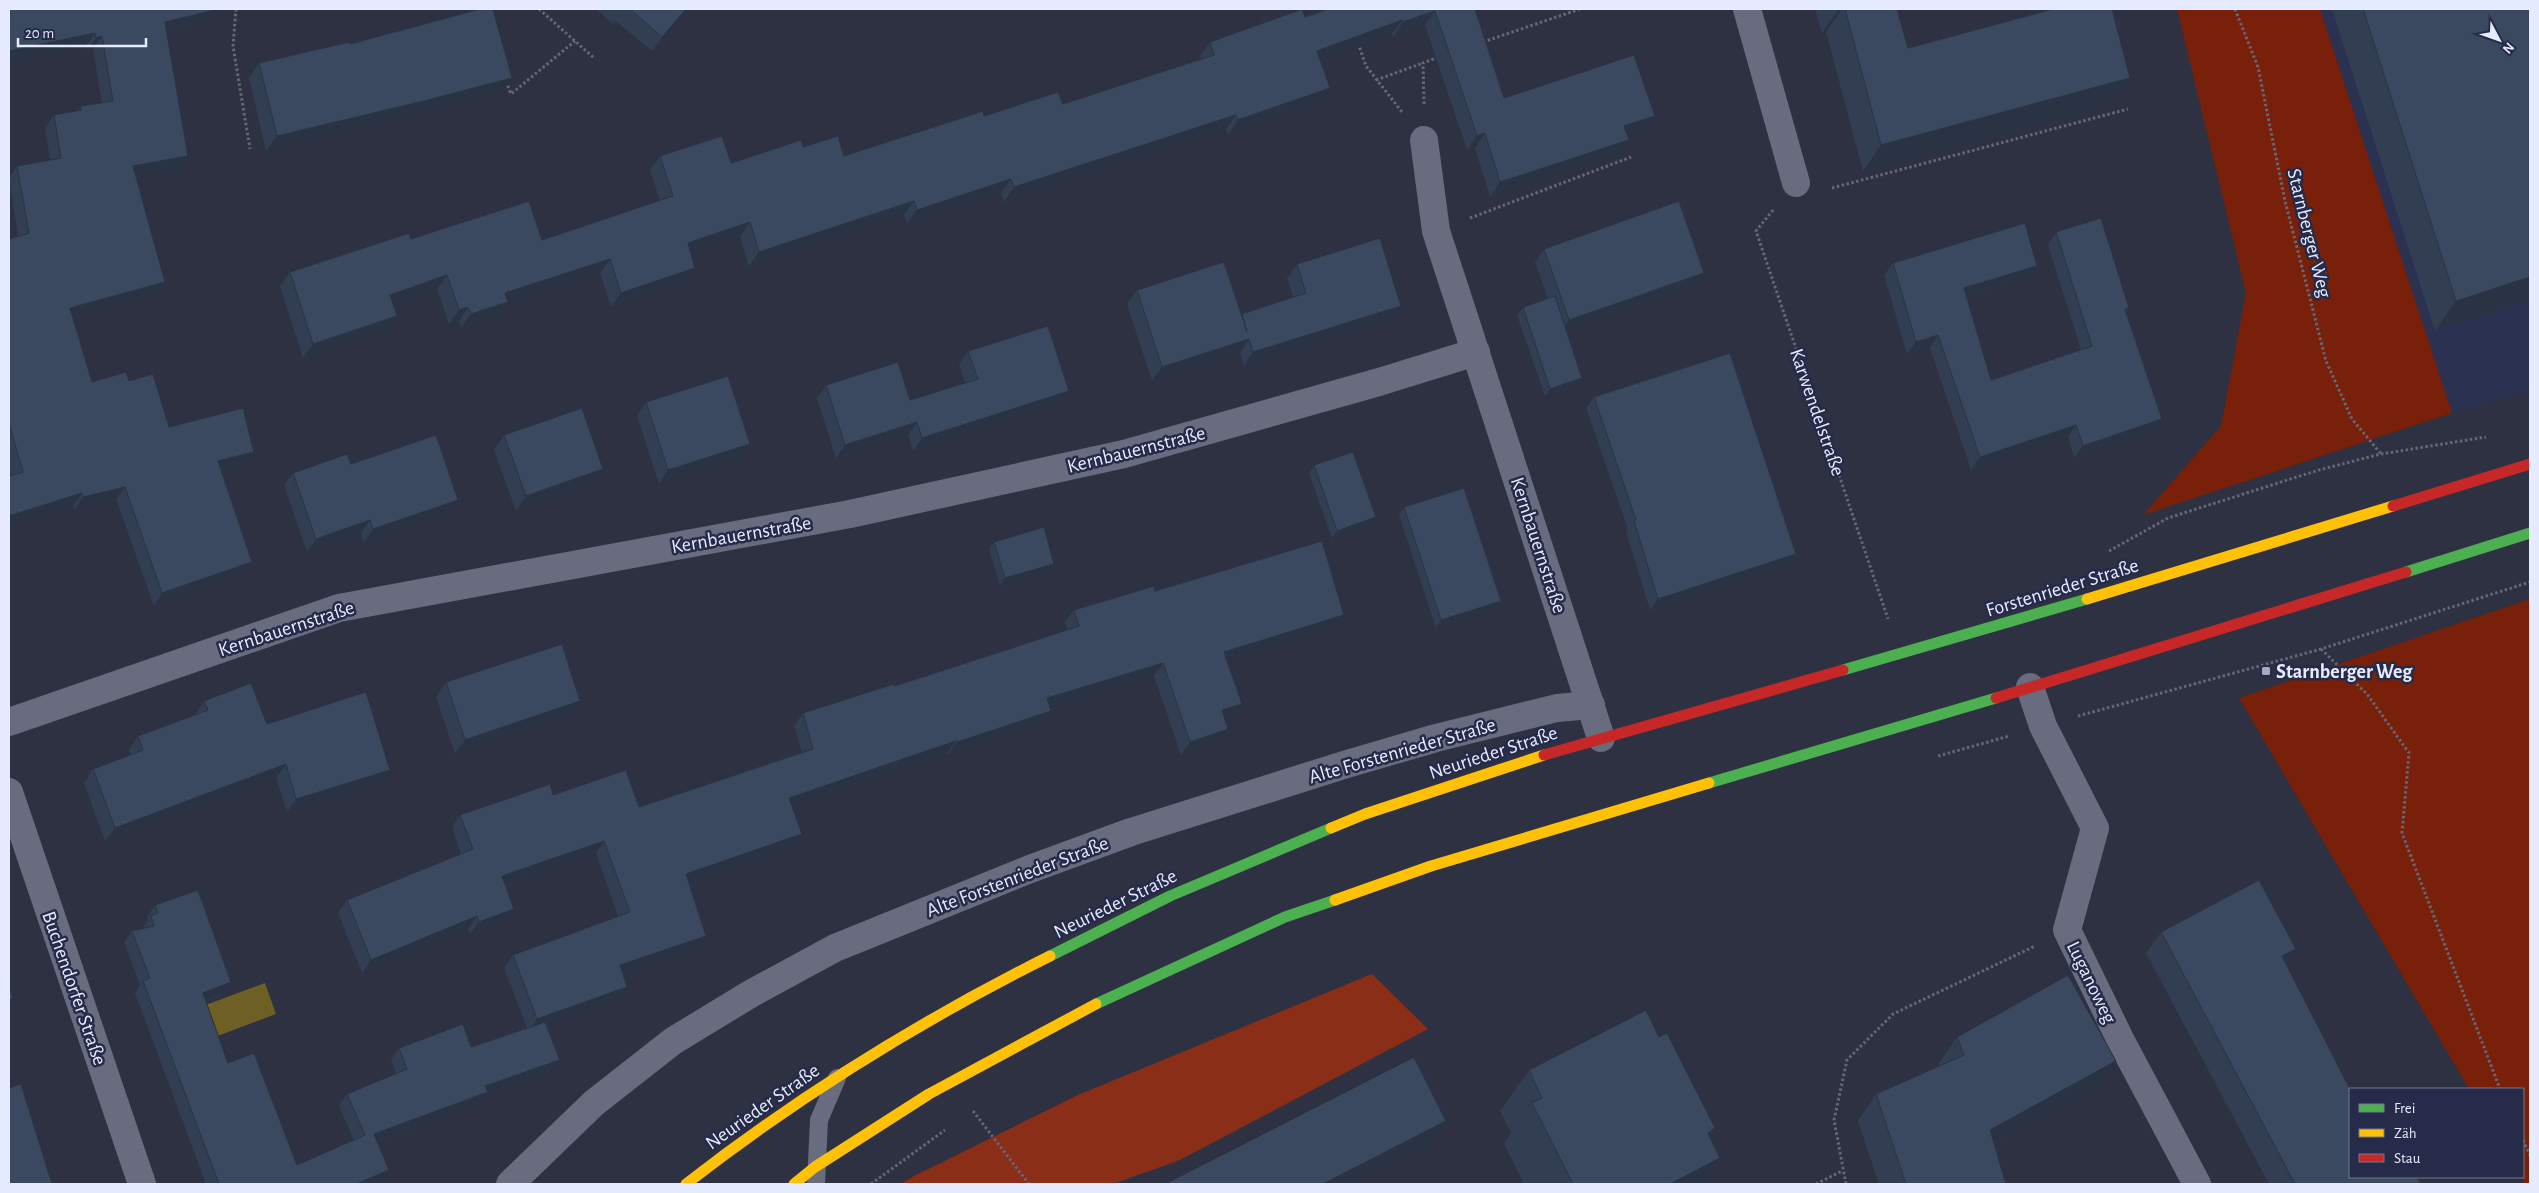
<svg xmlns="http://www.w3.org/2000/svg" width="2539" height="1193" font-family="'Alegreya Sans',sans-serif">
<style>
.built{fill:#2b3151}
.green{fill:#782009}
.forest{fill:#8a2e17}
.water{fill:#6e5f24}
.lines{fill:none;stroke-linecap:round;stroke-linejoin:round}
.path{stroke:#656878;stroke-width:3;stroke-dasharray:2.5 2.5;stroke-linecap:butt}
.lane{stroke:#696c7f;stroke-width:18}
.street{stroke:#696c7f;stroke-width:28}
.fast{stroke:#4caf50;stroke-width:11}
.slow{stroke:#ffc107;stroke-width:11}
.jam{stroke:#c62828;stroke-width:11}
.wall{fill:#323f53}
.shaded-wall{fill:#293343}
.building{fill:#3a4960;stroke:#293343}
.poi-dot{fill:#a6aabc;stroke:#262b49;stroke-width:2}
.labels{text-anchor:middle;stroke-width:5;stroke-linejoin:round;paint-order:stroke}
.street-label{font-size:20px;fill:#e7ebff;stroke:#262b49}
.poi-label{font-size:20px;font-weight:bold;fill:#e7ebff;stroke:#262b49;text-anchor:start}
</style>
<rect width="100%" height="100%" fill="#2e3141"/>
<polygon class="built" points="2320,9 2530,9 2530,391 2452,413"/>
<g class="green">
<polygon points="2177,9 2320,9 2452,413 2143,515 2221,426 2246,293"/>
<polygon points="2530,599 2530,1184 2525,1184 2521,1177 2523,1177 2523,1089 2469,1089 2239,698"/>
</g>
<polygon class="forest" points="1372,974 1428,1029 1180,1160 1113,1184 901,1184 914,1176 1078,1095"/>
<polygon class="water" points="265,983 276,1014 215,1037 203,1006"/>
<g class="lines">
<g class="path">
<polyline points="236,9 233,46 250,149"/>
<polyline points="539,9 594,58"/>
<polyline points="2235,9 2258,67 2285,201 2326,361 2352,419 2381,454"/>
<polyline points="1483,42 1580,9"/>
<polyline points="1358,43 1366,66 1402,112"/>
<polyline points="1376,80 1423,63"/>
<polyline points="506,81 511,94 575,41"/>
<polyline points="1424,104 1423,63 1439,57"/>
<polyline points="1832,188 2128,109"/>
<polyline points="1773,210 1756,231 1888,619"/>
<polyline points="1470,218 1631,157"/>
<polyline points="2109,551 2168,518 2319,470 2381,454 2486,437"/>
<polyline points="2321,649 2367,694 2409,753 2402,833 2500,1089"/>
<polyline points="2078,716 2321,649 2530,582"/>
<polyline points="1938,756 2009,736"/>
<polyline points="973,1111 1029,1184"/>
<polyline points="2523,1140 2530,1155"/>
<polyline points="871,1184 945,1130"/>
<polyline points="1816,1184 1842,1171"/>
<polyline points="1846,1184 1834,1120 1847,1060 1893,1014 2035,946"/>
</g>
<polyline class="lane" points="816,1184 819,1120 837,1078"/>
<g class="street">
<polyline points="1747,9 1796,183"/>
<polyline points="1424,140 1436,231 1601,738"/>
<polyline points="2030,687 2043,726 2095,828 2067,930 2121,1041 2197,1184"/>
<polyline points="9,722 339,608 850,514 1124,454 1379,382 1476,352"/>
<polyline points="9,792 142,1184"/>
<polyline points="510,1184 594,1103 673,1041 752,993 835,948 1030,869 1131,832 1347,764 1436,738 1557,708 1591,705"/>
</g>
<g class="fast">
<polyline points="2406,572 2530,533"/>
<polyline points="1843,670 2087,599"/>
<polyline points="1709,783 1996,698"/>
<polyline points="1050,956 1170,896 1331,828"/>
<polyline points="1096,1004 1285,917 1335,900"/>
</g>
<g class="slow">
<polyline points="2087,599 2393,506"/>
<polyline points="1331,828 1365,814 1544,755"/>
<polyline points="1335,900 1431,866 1709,783"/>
<path d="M686 1184C799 1096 922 1020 1050 956"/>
<polyline points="794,1184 815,1167 929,1094 1096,1004"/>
</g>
<g class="jam">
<polyline points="2393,506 2530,464"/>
<polyline points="1996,698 2406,572"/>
<polyline points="1544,755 1843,670"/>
</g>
</g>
<g class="wall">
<polygon points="9,9 222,9 214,21 167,32 188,156 179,169 136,177 165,282 156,295 73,318 92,382 129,381 169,427 246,464 221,471 244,574 154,606 116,499 74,510 73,506 9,526 9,476 11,475 9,466 9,239 18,236 9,178 17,166 50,160 45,128 54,115 78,111 81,106 102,103 93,49 87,50 86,46 9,62"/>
<polygon points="596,9 689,9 652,51 616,21 613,24"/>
<polygon points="1475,9 1504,98 1655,116 1645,130 1628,135 1629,140 1619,154 1490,197 1475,148 1467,150 1425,25 1393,37 1392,34 1320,60 1320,102 1228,135 1226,129 1004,202 1001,193 907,224 904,215 749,266 740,237 691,253 686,282 611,307 600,273 507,303 498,316 461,328 459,321 449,324 437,289 393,304 387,330 303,358 280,286 290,272 411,239 542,240 660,201 650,170 660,156 731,163 803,147 844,156 984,116 1063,104 1201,59 1200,56 1210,42 1305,17"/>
<polygon points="1815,9 1897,9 1908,48 2130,78 2112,104 1863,171 1826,32 1822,33"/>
<polygon points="2332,9 2530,9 2530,301 2435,331"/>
<polygon points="350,44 502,92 418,115 266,151 249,78 259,63"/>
<polygon points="2056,232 2129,308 2126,312 2162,419 2153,431 2074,458 2068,437 1971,470 1930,348 1907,354 1884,275 1893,263 2037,266 2029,278 1967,297 1991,380 2081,350 2048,245"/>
<polygon points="1544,249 1704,273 1695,286 1566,331 1582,378 1577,385 1545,396 1517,315 1523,307 1548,299 1535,262"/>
<polygon points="1297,264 1392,320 1244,366 1240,353 1152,381 1127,304 1137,290 1241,314 1293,297 1287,278"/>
<polygon points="968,351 1060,404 913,451 908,435 836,458 817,398 826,385 910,400 965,383 959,364"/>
<polygon points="1594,397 1796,554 1788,566 1650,610 1626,532 1628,529 1586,408"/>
<polygon points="646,402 750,444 741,458 659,484 637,416"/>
<polygon points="504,435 603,469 593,484 516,511 494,450"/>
<polygon points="351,464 458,500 449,512 364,542 361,533 307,552 284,485 293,473"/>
<polygon points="1314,465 1371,524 1332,538 1309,473"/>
<polygon points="1404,507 1501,601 1496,608 1436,628 1399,515"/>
<polygon points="994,542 1054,564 1049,572 1000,586 989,549"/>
<polygon points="1155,591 1335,628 1227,661 1242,704 1233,717 1225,719 1219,741 1181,755 1154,676 1050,707 1051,711 1042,724 948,755 947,753 792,806 802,834 793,847 688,882 706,936 697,948 623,973 627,987 619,1000 547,1025 551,1072 486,1095 479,1104 378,1142 389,1170 381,1182 375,1184 206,1184 135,993 140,985 124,942 132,931 143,929 148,920 147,917 155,905 223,994 206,1001 228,1063 297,1165 354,1140 339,1106 347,1094 396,1074 391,1060 399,1048 471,1047 527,1028 504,968 513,955 618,916 596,853 506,885 514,909 506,921 470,934 468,929 362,973 338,913 347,900 461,854 452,827 460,815 553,795 639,807 802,752 794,726 803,713 895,686 1067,630 1065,622 1074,610"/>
<polygon points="446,682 580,701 570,716 455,754 436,697"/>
<polygon points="204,701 267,724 390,770 380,783 287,812 276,778 105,841 84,783 93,769 131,755 129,750 138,736 195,715"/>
<polygon points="2161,932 2286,964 2350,1177 2421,1184 2269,1184 2146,953"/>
<polygon points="1659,1037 1715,1128 1710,1136 1702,1184 1524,1184 1504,1144 1511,1133 1500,1111 1529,1070"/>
<polygon points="1957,1037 2097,1088 1994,1144 2006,1184 1879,1184 1858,1121 1876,1094 1940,1066 1938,1064"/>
</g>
<g class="shaded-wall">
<polygon points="220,9 222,9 214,21 156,34 165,22"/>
<polygon points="686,9 689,9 652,51 662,37"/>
<polygon points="1839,9 1842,9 1826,32 1822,33"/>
<polygon points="1435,11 1425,25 1393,37 1403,22"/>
<polygon points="1402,20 1392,34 1307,65 1317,51"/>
<polygon points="95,33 86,46 9,62 9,51"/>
<polygon points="102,36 93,49 87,50 96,38"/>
<polygon points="512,78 502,92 418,115 266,151 277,136"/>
<polygon points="2130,78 2112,104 1863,171 1881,145"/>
<polygon points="1330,88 1320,102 1228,135 1238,120"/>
<polygon points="1236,115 1226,129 1004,202 1014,187"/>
<polygon points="1655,116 1645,130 1615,140 1624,126"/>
<polygon points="1485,133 1475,148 1467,150 1477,136"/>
<polygon points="1629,140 1619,154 1490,197 1500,182"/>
<polygon points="188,156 179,169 124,179 133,166"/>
<polygon points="1011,179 1001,193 907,224 917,210"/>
<polygon points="914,201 904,215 749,266 759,252"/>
<polygon points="750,222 740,237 678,257 688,243"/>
<polygon points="610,259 600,273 507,303 498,316 461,328 471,314 505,293"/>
<polygon points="2037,266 2029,278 1955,300 1964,288"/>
<polygon points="695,268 686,282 611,307 621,293"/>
<polygon points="1704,273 1695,286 1560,333 1569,320"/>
<polygon points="447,275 437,289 380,309 390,295"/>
<polygon points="2530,277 2530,301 2435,331 2456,301"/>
<polygon points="165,282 156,295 61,321 70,308"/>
<polygon points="1401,306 1392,320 1244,366 1253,352"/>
<polygon points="468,307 459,321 449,324 459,310"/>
<polygon points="397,316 387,330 303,358 313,344"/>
<polygon points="1938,335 1930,348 1907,354 1916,342"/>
<polygon points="1249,339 1240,353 1152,381 1162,367"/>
<polygon points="1582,378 1577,385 1545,396 1550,389"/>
<polygon points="1069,391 1060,404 913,451 922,438"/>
<polygon points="2162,419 2153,431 2074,458 2083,446"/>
<polygon points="917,422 908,435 836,458 845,445"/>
<polygon points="2076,425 2068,437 1971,470 1980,457"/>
<polygon points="750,444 741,458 659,484 668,470"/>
<polygon points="254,452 246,464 209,474 218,461"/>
<polygon points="603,469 593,484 516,511 526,496"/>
<polygon points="125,487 116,499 74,510 83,497"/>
<polygon points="82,493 73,506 9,526 9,516"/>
<polygon points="458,500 449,512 364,542 373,529"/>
<polygon points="1376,517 1371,524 1332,538 1337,531"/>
<polygon points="370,520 361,533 307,552 316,539"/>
<polygon points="1796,554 1788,566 1650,610 1658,599"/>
<polygon points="252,562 244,574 154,606 162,593"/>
<polygon points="1054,564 1049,572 1000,586 1005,578"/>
<polygon points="1501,601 1496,608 1436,628 1441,620"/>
<polygon points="1344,615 1335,628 1215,665 1224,652"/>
<polygon points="1163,663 1154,676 1038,711 1047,698"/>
<polygon points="580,701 570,716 455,754 465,740"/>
<polygon points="1242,704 1233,717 1213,723 1222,710"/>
<polygon points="1051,711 1042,724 948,755 957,742"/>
<polygon points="1228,729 1219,741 1181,755 1190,742"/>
<polygon points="956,741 947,753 780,810 789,798"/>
<polygon points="286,764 276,778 105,841 115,828"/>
<polygon points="390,770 380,783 287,812 296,799"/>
<polygon points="802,834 793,847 677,886 686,874"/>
<polygon points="604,841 596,853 494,889 502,876"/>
<polygon points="514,909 506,921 470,934 479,922"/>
<polygon points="477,916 468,929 362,973 371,960"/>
<polygon points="706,936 697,948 611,977 620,965"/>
<polygon points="2296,949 2281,970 2282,956"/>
<polygon points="231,982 223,994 194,1004 203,993"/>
<polygon points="627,987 619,1000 528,1032 537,1019"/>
<polygon points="13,998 9,1005 9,1000"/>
<polygon points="560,1060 551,1072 486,1095 479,1104 366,1146 374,1134 485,1086"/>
<polygon points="2116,1061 2097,1088 1971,1156 1990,1130"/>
<polygon points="1446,1121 1427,1148 1356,1184 1323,1184"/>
<polygon points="1715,1128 1687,1169 1708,1133"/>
<polygon points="1720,1158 1702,1184 1670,1184"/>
<polygon points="389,1170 381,1182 375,1184 356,1184"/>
</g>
<g class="building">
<polygon points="9,9 220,9 165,22 188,156 133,166 165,282 70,308 92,382 126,372 129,381 153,374 169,427 243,408 254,452 218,461 252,562 162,593 125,487 83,497 82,493 9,516 9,476 23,472 9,423 9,239 29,233 17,166 61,158 54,115 81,110 81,106 113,101 102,36 96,38 95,33 9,51"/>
<polygon points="480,9 493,9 512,78 428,100 277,136 259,63 349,42 350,44"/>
<polygon points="630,9 686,9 662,37"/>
<polygon points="1302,9 1305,17 1328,9 1475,9 1504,98 1634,55 1655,116 1624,126 1629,140 1500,182 1485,133 1477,136 1435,11 1403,22 1402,20 1317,51 1330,88 1238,120 1236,115 1014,187 1011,179 917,210 914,201 759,252 750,222 688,243 695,268 621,293 610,259 505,293 508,302 471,314 468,307 459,310 447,275 390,295 397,316 313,344 290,272 409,233 411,239 529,201 542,240 673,196 660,156 722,136 731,163 801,140 803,147 838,136 844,156 983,111 984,116 1058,92 1063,104 1214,55 1210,42"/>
<polygon points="1845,9 1897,9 1908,48 2053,9 2112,9 2130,78 1881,145"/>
<polygon points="2363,9 2530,9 2530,277 2456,301"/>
<polygon points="1679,201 1704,273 1569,320 1544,249"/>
<polygon points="2101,218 2129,308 2125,309 2162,419 2083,446 2076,425 1980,457 1938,335 1916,342 1893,263 2025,223 2037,266 1964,288 1991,380 2092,346 2056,232"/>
<polygon points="1380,238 1401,306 1253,352 1249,339 1162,367 1137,290 1224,262 1247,332 1242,314 1306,293 1297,264"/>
<polygon points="1555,296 1582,378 1550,389 1523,307"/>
<polygon points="1048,326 1069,391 922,438 917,422 845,445 826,385 898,362 910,400 978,379 968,351"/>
<polygon points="1730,353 1796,554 1658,599 1634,521 1636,520 1594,397"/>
<polygon points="728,376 750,444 668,470 646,402"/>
<polygon points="582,408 603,469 526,496 504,435"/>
<polygon points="436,435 458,500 373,529 370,520 316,539 293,473 347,454 351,464"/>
<polygon points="1353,452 1376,517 1337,531 1314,465"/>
<polygon points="1464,488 1501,601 1441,620 1404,507"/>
<polygon points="1044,527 1054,564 1005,578 994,542"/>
<polygon points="1322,541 1344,615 1224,652 1242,704 1222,710 1228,729 1190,742 1163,663 1047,698 1051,711 957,742 956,741 789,798 802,834 686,874 706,936 620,965 627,987 537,1019 513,955 630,912 604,841 502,876 514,909 479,922 477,916 371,960 347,900 473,849 460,815 550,784 553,795 626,770 639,807 813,749 803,713 894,684 895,686 1079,626 1074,610 1154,586 1155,591"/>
<polygon points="562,644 580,701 465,740 446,682"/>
<polygon points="251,683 267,724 366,692 390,770 296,799 286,764 115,828 93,769 143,750 138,736 208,710 204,701"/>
<polygon points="2259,880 2296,949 2282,956 2350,1089 2350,1177 2417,1177 2421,1184 2295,1184 2161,932"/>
<polygon points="198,890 231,982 203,993 228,1063 254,1053 297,1165 365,1135 347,1094 407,1069 399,1048 463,1024 471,1047 545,1022 560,1060 485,1086 488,1092 374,1134 389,1170 356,1184 219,1184 143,981 150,978 132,931 154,926 151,916 158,913 155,905"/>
<polygon points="2068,975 2116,1061 1990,1130 2006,1184 1906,1184 1876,1094 1964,1055 1957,1037"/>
<polygon points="9,984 13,998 9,1000"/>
<polygon points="1646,1010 1659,1037 1667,1033 1715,1128 1708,1133 1720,1158 1670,1184 1573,1184 1532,1103 1542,1098 1529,1070"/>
<polygon points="1414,1057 1446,1121 1323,1184 1165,1184"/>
<polygon points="21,1084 52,1184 9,1184 9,1088"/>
</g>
<rect class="poi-dot" x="2261" y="666" width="10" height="10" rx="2.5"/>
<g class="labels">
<g class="street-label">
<text transform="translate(2310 233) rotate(76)" y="7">Starnberger Weg</text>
<text transform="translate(1818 412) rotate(71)" y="7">Karwendelstraße</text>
<text transform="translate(1136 449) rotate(-14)" y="7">Kernbauernstraße</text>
<text transform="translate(741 534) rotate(-10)" y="7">Kernbauernstraße</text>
<text transform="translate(1539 545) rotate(72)" y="7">Kernbauernstraße</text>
<text transform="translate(2062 587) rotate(-17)" y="7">Forstenrieder Straße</text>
<text transform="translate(286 628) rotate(-18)" y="7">Kernbauernstraße</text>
<text transform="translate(1402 750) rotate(-16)" y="7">Alte Forstenrieder Straße</text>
<text transform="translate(1493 752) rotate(-18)" y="7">Neurieder Straße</text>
<text transform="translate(1017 876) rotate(-21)" y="7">Alte Forstenrieder Straße</text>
<text transform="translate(1115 903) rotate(-26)" y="7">Neurieder Straße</text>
<text transform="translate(2092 982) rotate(64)" y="7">Luganoweg</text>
<text transform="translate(75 988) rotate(71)" y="7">Buchendorfer Straße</text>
<text transform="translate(762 1106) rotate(-35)" y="7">Neurieder Straße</text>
</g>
<g class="poi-label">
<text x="2276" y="678">Starnberger Weg</text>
</g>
</g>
<rect width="2539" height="1193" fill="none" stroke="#e7ebff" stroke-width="20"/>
<rect x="2349" y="1088" width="175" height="90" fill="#262b49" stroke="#737892"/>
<rect x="2359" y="1104" width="25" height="8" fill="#4caf50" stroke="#737892"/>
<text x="2394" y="1113" font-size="15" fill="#e7ebff">Frei</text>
<rect x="2359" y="1129" width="25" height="8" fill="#ffc107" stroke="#737892"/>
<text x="2394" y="1138" font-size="15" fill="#e7ebff">Zäh</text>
<rect x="2359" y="1154" width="25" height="8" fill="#c62828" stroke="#737892"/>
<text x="2394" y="1163" font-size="15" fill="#e7ebff">Stau</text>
<g transform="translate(2499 40) rotate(131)" stroke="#262b49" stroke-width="4" paint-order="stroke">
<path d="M0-4L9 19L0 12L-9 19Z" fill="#e7ebff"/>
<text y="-8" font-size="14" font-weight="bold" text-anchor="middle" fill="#e7ebff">N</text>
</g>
<path d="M18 38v8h128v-8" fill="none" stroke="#e7ebff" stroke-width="2.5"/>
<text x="25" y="38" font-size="15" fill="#e7ebff" stroke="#262b49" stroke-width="4" paint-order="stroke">20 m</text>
</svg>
